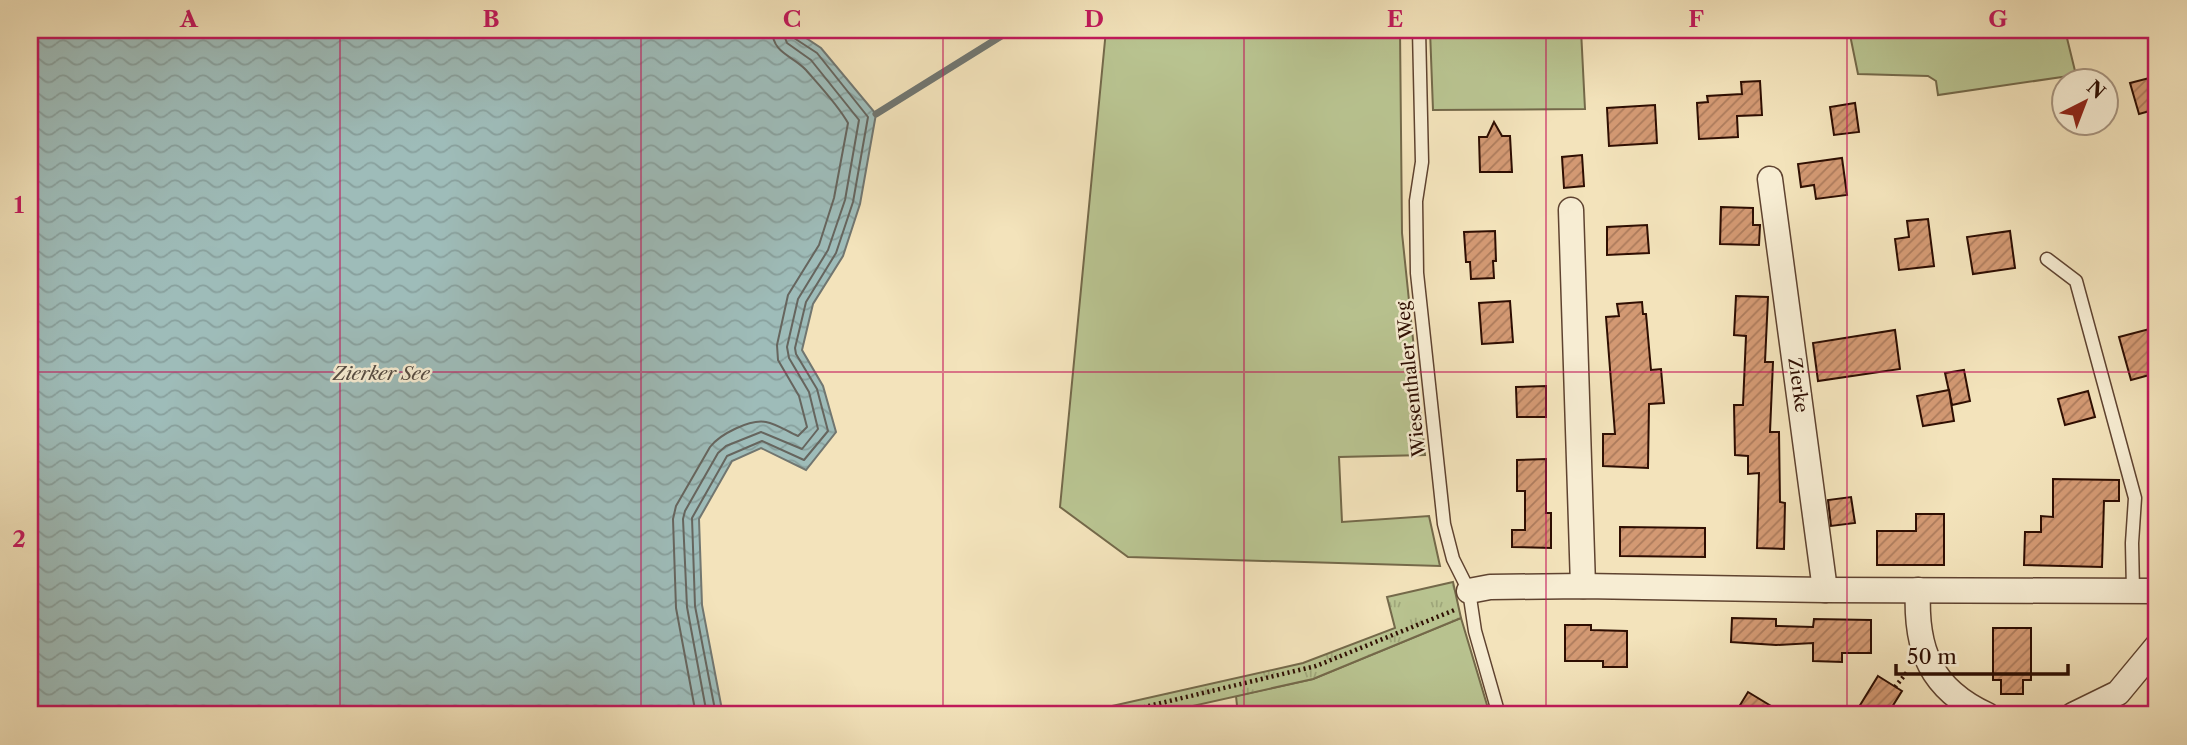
<svg xmlns="http://www.w3.org/2000/svg" width="2187" height="745" font-family="'Libre Caslon Text',serif">
<style>
.grass{fill:#b9c491;stroke:#74694a;stroke-width:2}
.park{fill:url(#park-tufts);stroke:#74694a;stroke-width:2}
.water{fill:url(#water-waves);stroke:#717670;stroke-width:2}
.lines{fill:none;stroke-linecap:round;stroke-linejoin:round}
.shore{stroke:#66655e;stroke-width:2}
.stream{stroke:#717670;stroke-width:7}
.building{fill:url(#building-hatch);stroke:#2e0e02;stroke-width:2}
.lane-casing{stroke:#5f4330;stroke-width:15}
.street-casing{stroke:#5f4330;stroke-width:27}
.path{stroke:#2e0e02;stroke-width:4.5;stroke-dasharray:2 3.5;stroke-linecap:butt}
.lane{stroke:#f7edd3;stroke-width:12}
.street{stroke:#f7edd3;stroke-width:24}
.grid{fill:none;stroke:#c2185b;stroke-width:2;stroke-opacity:0.55}
.labels{text-anchor:middle;stroke-width:5;stroke-linejoin:round;paint-order:stroke}
.street-label{font-size:18px;fill:#2e0e02;stroke:#f7edd3}
.water-label{font-size:19px;font-style:italic;fill:#554b42;stroke:#f7edd3}
.neatline{fill:none;stroke:#c2185b;stroke-width:2.5}
.grid-label{font-size:23px;text-anchor:middle;font-weight:bold;fill:#c2185b}
</style>
<defs>
<pattern id="park-tufts" width="24" height="20" patternUnits="userSpaceOnUse" patternTransform="scale(1.75)"><rect width="24" height="20" fill="#b9c491"/><path d="M3 7l-1-3M5 7V3M7 7l1-3M15 17l-1-3M17 17v-4M19 17l1-3" fill="none" stroke="#9fa77b"/></pattern>
<pattern id="water-waves" width="16" height="10" patternUnits="userSpaceOnUse" patternTransform="scale(1.75)"><rect width="16" height="10" fill="#9ebcb9"/><path d="M0 5q4-4 8 0t8 0" fill="none" stroke="#88a09d"/></pattern>
<pattern id="building-hatch" width="6" height="6" patternUnits="userSpaceOnUse" patternTransform="scale(1.75)"><rect width="6" height="6" fill="#d39973"/><path d="M-1 1l2-2M0 6l6-6M5 7l2-2" fill="none" stroke="#ac7b5c"/></pattern>
</defs>
<rect width="100%" height="100%" fill="#f3e3bb"/>
<filter id="stains"><feTurbulence type="fractalNoise" baseFrequency=".00286" numOctaves="4"/><feColorMatrix values="0 0 0 0 .2 0 0 0 0 .09 0 0 0 0 .02 0 0 0 .5 -.17"/></filter>
<radialGradient id="worn" r=".72"><stop offset=".6" stop-color="#630" stop-opacity="0"/><stop offset="1" stop-color="#630" stop-opacity=".3"/></radialGradient>
<g class="grass">
<polygon points="1106,30 1400,30 1402,233 1425,455 1339,457 1342,522 1429,516 1440,566 1128,557 1060,507"/>
<polygon points="1430,30 1581,30 1585,109 1433,110"/>
<polygon points="1849,30 2065,30 2076,75 1938,95 1936,81 1928,76 1858,74"/>
<polygon points="1461,618 1490,715 1238,715 1236,696 1313,679"/>
</g>
<polygon class="park" points="1453,582 1461,618 1313,679 1170,711 1169,715 1072,715 1303,663 1395,628 1387,597"/>
<polygon class="water" points="30,30 794,30 821,48 876,114 860,204 843,256 813,304 802,350 823,386 836,432 806,470 761,448 732,461 699,519 702,605 723,715 30,715"/>
<g class="lines">
<g class="shore">
<path d="M696 715 676 608 673 519 676 506 710 447C720 434 750 419 766 422 777 424 788 432 798 436L807 427 799 396 778 360 777 345 788 295 819 245 834 198 848 123C838 105 820 86 806 70 792 55 773 54 772 30"/>
<polyline points="707,715 687,607 683,519 685,511 718,453 726,446 761,432 802,449 818,429 809,392 789,358 787,347 798,299 828,250 845,200 859,120 811,60 787,43 782,30"/>
<polyline points="716,715 695,606 692,518 727,456 762,441 804,460 828,431 817,389 796,354 795,348 806,302 836,253 853,202 868,117 817,53 794,38 791,30"/>
</g>
<polyline class="stream" points="876,114 1011,30"/>
</g>
<g class="building">
<polygon points="2157,76 2157,109 2139,114 2130,83"/>
<polygon points="1760,81 1762,115 1737,116 1738,137 1699,139 1697,103 1708,102 1707,96 1742,94 1741,82"/>
<polygon points="1855,103 1859,132 1834,135 1830,107"/>
<polygon points="1655,105 1657,143 1609,146 1607,108"/>
<polygon points="1494,122 1502,136 1510,136 1512,172 1480,172 1479,137 1487,137"/>
<polygon points="1582,155 1584,186 1564,188 1562,157"/>
<polygon points="1842,158 1847,195 1816,199 1814,185 1801,187 1798,164"/>
<polygon points="1721,207 1753,208 1753,225 1760,225 1759,245 1720,244"/>
<polygon points="1928,219 1934,266 1899,270 1895,239 1909,237 1907,221"/>
<polygon points="1647,225 1649,253 1607,255 1607,227"/>
<polygon points="1495,231 1496,261 1493,261 1494,278 1471,279 1470,262 1466,262 1464,232"/>
<polygon points="2010,231 2015,268 1973,274 1967,237"/>
<polygon points="1736,296 1768,297 1765,362 1773,362 1770,432 1779,432 1780,502 1785,503 1784,549 1757,548 1759,473 1748,474 1748,456 1735,455 1734,405 1743,405 1746,336 1734,335"/>
<polygon points="1510,301 1513,342 1482,344 1479,303"/>
<polygon points="1642,302 1643,314 1646,314 1651,370 1661,369 1664,403 1649,404 1648,468 1603,466 1603,434 1615,434 1606,317 1619,316 1617,304"/>
<polygon points="2157,327 2157,373 2131,380 2119,337"/>
<polygon points="1895,330 1900,369 1818,381 1813,343"/>
<polygon points="1964,370 1970,401 1952,405 1945,373"/>
<polygon points="1546,386 1546,417 1517,417 1516,387"/>
<polygon points="1949,390 1954,421 1923,426 1917,396"/>
<polygon points="2088,391 2095,417 2065,425 2058,399"/>
<polygon points="1546,459 1546,513 1551,513 1551,548 1512,547 1512,530 1525,530 1525,491 1517,491 1517,460"/>
<polygon points="2053,479 2119,480 2119,501 2104,501 2102,567 2024,565 2025,532 2041,532 2041,516 2053,517"/>
<polygon points="1851,497 1855,523 1831,526 1828,500"/>
<polygon points="1916,514 1944,514 1944,565 1877,565 1877,531 1916,531"/>
<polygon points="1620,527 1705,528 1705,557 1620,556"/>
<polygon points="1732,618 1776,619 1776,626 1813,627 1814,619 1871,620 1871,653 1842,653 1842,662 1813,661 1813,643 1776,645 1731,642"/>
<polygon points="1565,625 1591,625 1591,630 1627,631 1627,667 1603,667 1603,661 1565,661"/>
<polygon points="1993,628 2031,628 2031,680 2023,680 2023,694 2001,694 2001,680 1993,680"/>
<polygon points="1878,676 1902,691 1887,715 1854,715"/>
<polygon points="1748,692 1786,715 1734,715"/>
</g>
<g class="lines">
<defs>
<g id="lane">
<polyline points="1419,30 1422,162 1416,201 1417,273 1444,524 1453,559 1469,591 1475,631 1499,715"/>
<polyline points="2047,259 2076,281 2135,498 2132,543 2133,591"/>
</g>
<g id="street">
<polyline points="1770,179 1825,590"/>
<polyline points="1571,210 1583,586"/>
<path d="M1918 590C1915 650 1931 689 1987 715"/>
<polyline points="1469,591 1490,587 1583,586 1825,590 2157,591"/>
<polyline points="2073,715 2118,693 2157,646"/>
</g>
</defs>
<use href="#lane" class="lane-casing"/>
<use href="#street" class="street-casing"/>
<g class="path">
<polyline points="1895,687 1908,671"/>
<polyline points="1111,715 1316,666 1457,609"/>
</g>
<use href="#lane" class="lane"/>
<use href="#street" class="street"/>
</g>
<path class="grid" d="M340 30V715M641 30V715M943 30V715M1244 30V715M1546 30V715M1847 30V715M30 372H2157"/>
<g class="labels">
<g class="street-label">
<text transform="translate(1411 379) rotate(-96)" y="6">Wiesenthaler Weg</text>
<text transform="translate(1798 385) rotate(82)" y="6">Zierke</text>
</g>
<g class="water-label">
<text x="381" y="380">Zierker See</text>
</g>
</g>
<rect width="2187" height="745" fill="none" stroke="#f3e3bb" stroke-width="77"/>
<g transform="translate(2085 102) rotate(42)"><circle r="33" fill="#f7edd3" stroke="#a7947f" stroke-width="2"/>
<path d="M0-5L12 26L0 18L-12 26Z" fill="#8f2418"/>
<text y="-10" font-size="19" font-weight="bold" text-anchor="middle" fill="#2e0e02">N</text>
</g>
<path d="M1896 664v10h172v-10" fill="none" stroke="#2e0e02" stroke-width="3.5"/>
<text x="1907" y="664" font-size="21" fill="#2e0e02" stroke="#f7edd3" stroke-width="5" paint-order="stroke">50 m</text>
<rect x="38" y="38" width="2110" height="668" class="neatline"/>
<g class="grid-label">
<text x="189" y="27">A</text>
<text x="491" y="27">B</text>
<text x="792" y="27">C</text>
<text x="1094" y="27">D</text>
<text x="1395" y="27">E</text>
<text x="1696" y="27">F</text>
<text x="1998" y="27">G</text>
<text x="19" y="213">1</text>
<text x="19" y="547">2</text>
</g>
<rect width="100%" height="100%" filter="url(#stains)"/>
<rect width="100%" height="100%" fill="url(#worn)"/>
</svg>
